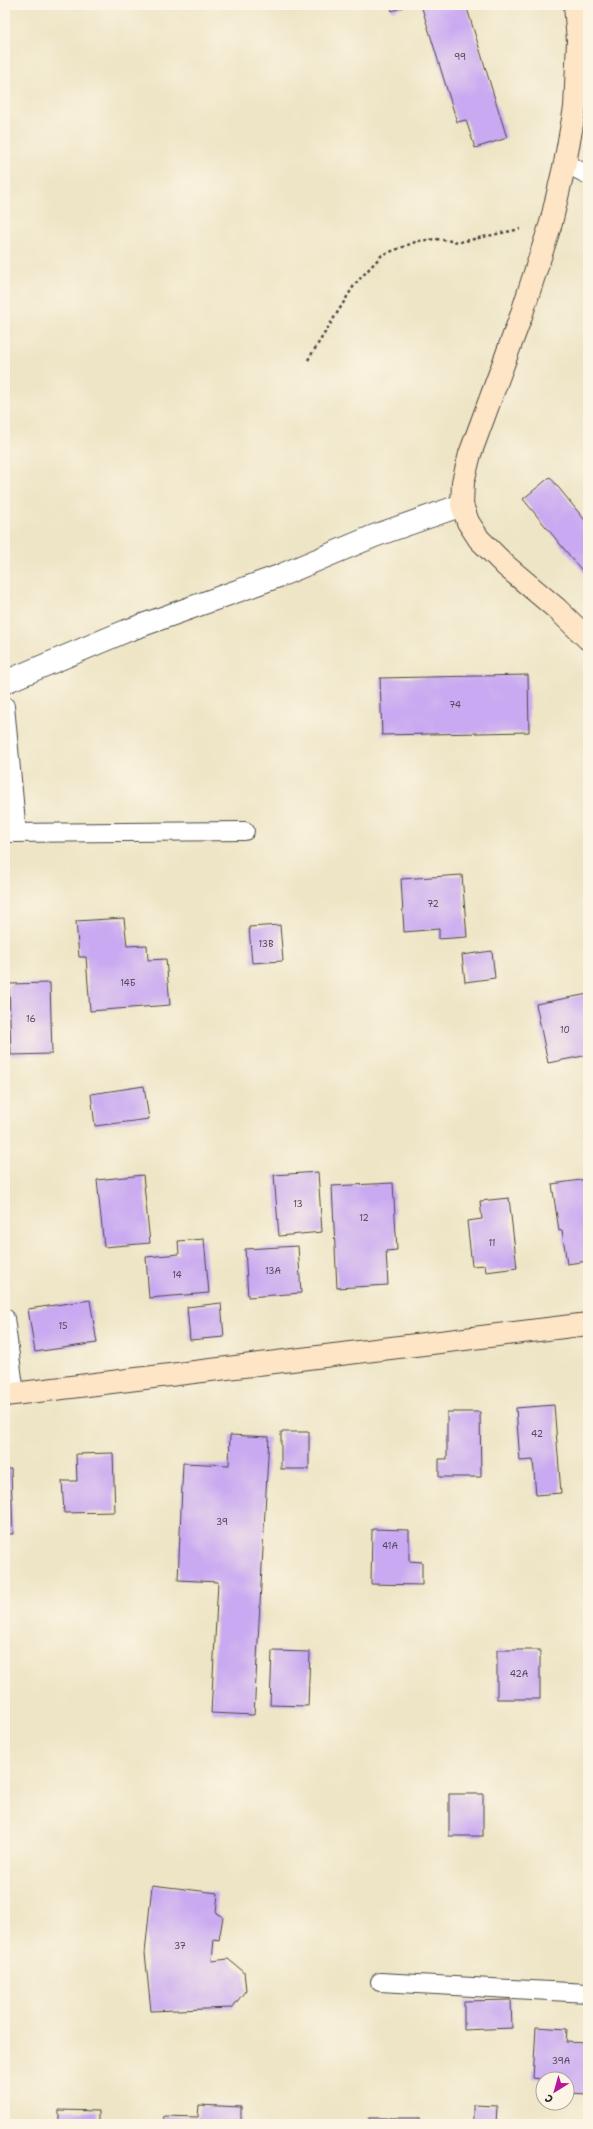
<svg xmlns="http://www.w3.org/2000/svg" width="593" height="2129" font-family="'Shantell Sans',sans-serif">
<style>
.building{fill:#c9a9f1}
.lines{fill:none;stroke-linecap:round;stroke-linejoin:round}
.lane-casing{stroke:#484742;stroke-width:20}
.street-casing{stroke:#484742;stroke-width:24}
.secondary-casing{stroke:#484742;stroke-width:24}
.path{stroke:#484742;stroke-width:2.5;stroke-dasharray:3 3;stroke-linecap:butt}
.lane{stroke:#fff;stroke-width:18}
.street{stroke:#fff;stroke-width:22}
.secondary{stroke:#fde5c5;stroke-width:22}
.labels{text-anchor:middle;stroke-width:3.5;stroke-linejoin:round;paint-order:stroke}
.number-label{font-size:9px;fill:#524a5c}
</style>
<rect width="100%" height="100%" fill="#fcf5e5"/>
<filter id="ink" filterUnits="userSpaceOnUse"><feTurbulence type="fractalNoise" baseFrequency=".025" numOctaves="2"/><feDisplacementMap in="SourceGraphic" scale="8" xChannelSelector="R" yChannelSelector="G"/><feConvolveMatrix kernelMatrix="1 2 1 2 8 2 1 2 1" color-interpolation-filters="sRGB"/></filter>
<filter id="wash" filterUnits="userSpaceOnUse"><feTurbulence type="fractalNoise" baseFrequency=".012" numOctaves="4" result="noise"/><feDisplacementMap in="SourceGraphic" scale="16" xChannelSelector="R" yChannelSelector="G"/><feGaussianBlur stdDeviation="0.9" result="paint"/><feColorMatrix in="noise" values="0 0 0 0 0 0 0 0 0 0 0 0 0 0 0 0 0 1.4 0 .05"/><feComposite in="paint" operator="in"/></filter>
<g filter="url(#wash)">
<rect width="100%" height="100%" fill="#eee5c6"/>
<g id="blocks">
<g class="building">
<polygon points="390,5 409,5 392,11"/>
<polygon points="421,5 466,5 507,138 475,148 466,120 457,122"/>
<polygon points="550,477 588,524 588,578 523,499"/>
<polygon points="528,675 529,732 382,735 380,678"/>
<polygon points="462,875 467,937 439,939 439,929 404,932 401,879"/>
<polygon points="124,918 127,946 147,945 148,960 166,959 170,1005 90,1011 86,957 79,957 76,921"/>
<polygon points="280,925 283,961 252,963 249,927"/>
<polygon points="492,951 495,978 465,982 462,955"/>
<polygon points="50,983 52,1054 11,1055 9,984"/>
<polygon points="588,994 588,1055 548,1063 536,1004"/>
<polygon points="144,1086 149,1119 95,1126 91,1094"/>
<polygon points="318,1172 322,1232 279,1236 274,1175"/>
<polygon points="143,1175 150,1243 104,1247 97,1180"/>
<polygon points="588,1179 588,1261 567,1264 562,1230 559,1231 552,1184"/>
<polygon points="393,1183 397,1250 386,1251 388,1285 337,1288 332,1186"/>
<polygon points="509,1198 517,1268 486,1272 485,1265 472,1266 467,1221 482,1219 480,1201"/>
<polygon points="204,1239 209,1293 149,1298 146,1257 179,1254 178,1241"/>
<polygon points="298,1246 301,1293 248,1297 245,1249"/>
<polygon points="90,1300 97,1343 35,1352 28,1309"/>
<polygon points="221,1303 224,1337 190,1340 187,1307"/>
<polygon points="554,1405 561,1493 536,1495 533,1460 520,1461 516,1408"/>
<polygon points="447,1412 480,1412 481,1477 439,1477 439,1459 447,1459"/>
<rect x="281" y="1432" width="28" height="37"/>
<polygon points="230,1435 269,1437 254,1715 211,1713 218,1582 178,1580 183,1463 229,1465"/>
<polygon points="113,1453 115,1512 64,1513 62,1481 77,1481 76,1454"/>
<polygon points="5,1469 11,1469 13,1534 5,1534"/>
<polygon points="372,1529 409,1530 409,1561 422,1562 422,1585 371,1584"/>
<rect x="497" y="1650" width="43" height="49"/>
<polygon points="272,1651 310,1652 308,1706 270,1705"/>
<rect x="449" y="1794" width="34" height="42"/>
<polygon points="152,1885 218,1893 216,1913 223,1917 219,1940 214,1939 212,1961 228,1959 244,1972 246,1990 232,2008 151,2011 145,1953"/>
<polygon points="511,2000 512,2028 464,2030 464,2001"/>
<polygon points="536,2027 567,2029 566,2042 588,2043 588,2094 567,2093 567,2079 543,2079 543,2091 540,2091 541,2079 533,2078"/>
<polygon points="199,2105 241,2107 241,2124 163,2124 164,2116 198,2117"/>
<polygon points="473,2105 497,2106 496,2124 473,2124"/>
<polygon points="59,2110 98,2111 98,2124 59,2124"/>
<rect x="369" y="2118" width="51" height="6"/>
</g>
</g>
</g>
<g filter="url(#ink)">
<use href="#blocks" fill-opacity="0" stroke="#484742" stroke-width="1"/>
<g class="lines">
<defs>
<g id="lane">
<polyline points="565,163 588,175"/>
<polyline points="5,706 17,833"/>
<polyline points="5,833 245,831"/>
<polyline points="5,1318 15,1394"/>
<polyline points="380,1982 588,1993"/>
</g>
<polyline id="street" points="5,682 126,631 279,576 374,536 462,505"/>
<g id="secondary">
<polyline points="575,5 578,41 575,108 565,163 551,223 521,316 470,454 463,482 462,505 468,522 479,539 506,566 557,609 588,639"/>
<polyline points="5,1395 588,1324"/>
</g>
</defs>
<use href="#lane" class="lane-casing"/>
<use href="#street" class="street-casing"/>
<use href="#secondary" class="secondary-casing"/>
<polyline class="path" points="308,360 355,284 382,255 418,241 436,239 460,242 520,229"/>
<use href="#lane" class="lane"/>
<use href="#street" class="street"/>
<use href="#secondary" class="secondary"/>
</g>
</g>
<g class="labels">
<g class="number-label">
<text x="460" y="60">99</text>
<text x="455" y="708">74</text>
<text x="433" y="907">72</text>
<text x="266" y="947">13В</text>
<text x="128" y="986">14Б</text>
<text x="31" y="1022">16</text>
<text x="565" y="1033">10</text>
<text x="298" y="1207">13</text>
<text x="364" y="1221">12</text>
<text x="492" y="1246">11</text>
<text x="273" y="1274">13А</text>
<text x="177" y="1278">14</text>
<text x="63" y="1329">15</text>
<text x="537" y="1437">42</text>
<text x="222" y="1525">39</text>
<text x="390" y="1549">41А</text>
<text x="519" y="1677">42А</text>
<text x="180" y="1949">37</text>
<text x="561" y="2064">39А</text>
</g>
</g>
<rect width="593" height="2129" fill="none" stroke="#fcf5e5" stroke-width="20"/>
<g transform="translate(555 2091) rotate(217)"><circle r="19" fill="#fcf5e5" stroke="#a8a49b"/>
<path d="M0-3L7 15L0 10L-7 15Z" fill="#b5179e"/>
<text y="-6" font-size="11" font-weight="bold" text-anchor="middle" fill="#2b2b2b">С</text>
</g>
</svg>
